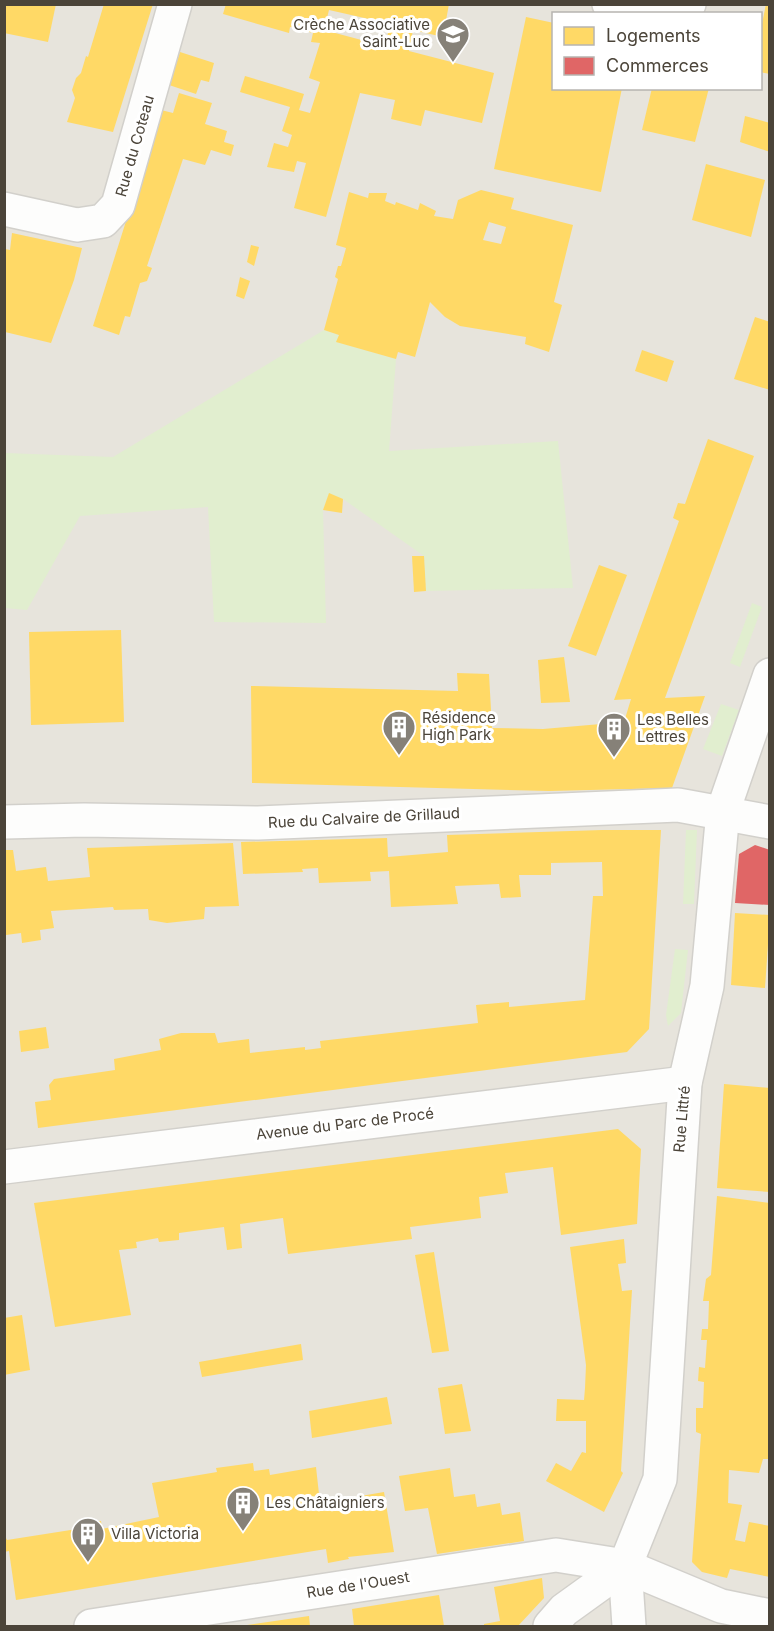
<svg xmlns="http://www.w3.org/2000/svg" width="774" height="1631" font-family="Inter,sans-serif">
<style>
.residential{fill:#e7e4dc;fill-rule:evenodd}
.green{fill:#e1eecf}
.homes{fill:#ffd966;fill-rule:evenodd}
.shops{fill:#e06666}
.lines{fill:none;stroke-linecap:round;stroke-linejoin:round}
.street-casing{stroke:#d2d0cb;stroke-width:36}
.street{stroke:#fdfdfc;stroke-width:33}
.labels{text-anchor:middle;stroke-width:6;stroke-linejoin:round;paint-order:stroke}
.poi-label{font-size:15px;fill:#4b4439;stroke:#fff;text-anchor:start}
.street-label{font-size:15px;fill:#4b4439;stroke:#fff}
</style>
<rect width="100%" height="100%" fill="#f4f2ee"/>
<path class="residential" d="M5 5H769V1626H5ZM554 14H760V88H554Z"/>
<g class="green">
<polygon points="324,330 339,335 337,342 396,359 389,451 558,441 573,588 426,591 424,556 343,499 329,494 323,510 326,623 214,622 208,507 80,516 27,610 5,608 5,453 113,457"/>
<polygon points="752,603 762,607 740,667 730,663"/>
<polygon points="721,704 739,710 722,756 703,749"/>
<polygon points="686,830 697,830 694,904 683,904"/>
<polygon points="675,949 688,950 681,1013 668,1026 666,1015"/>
</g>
<g class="homes">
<polygon points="4,4 56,4 48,42 4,33"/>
<polygon points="104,4 153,4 113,132 67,122 75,98 72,90 76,78 81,73 86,56 88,57"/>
<path d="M226 4H449L443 37 413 30 409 51 494 73 482 123 425 110 421 126 391 119 395 100 360 93 326 217 294 208 306 163 297 161 294 172 267 167 274 143 288 147 292 135 282 131 290 107 240 92 245 76 275 85 304 94 299 110 310 113 320 82 309 78 320 43 311 42 313 33 290 27 289 33 223 14ZM329 10 391 24 384 46 324 30Z"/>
<polygon points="766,4 770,4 770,74 760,72 760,34"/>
<polygon points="526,17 554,23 554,88 622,88 601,192 494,169"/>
<polygon points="180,52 214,63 209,82 201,80 196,94 169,85"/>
<polygon points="652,88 709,88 695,142 642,130"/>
<polygon points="179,93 212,103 205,124 227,131 224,142 234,145 231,156 211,150 205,165 183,159 147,266 152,268 147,281 140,283 130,317 125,316 119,335 93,326 161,110 173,113"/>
<polygon points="745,116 770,123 770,152 740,142"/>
<polygon points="706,164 765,180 751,237 692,220"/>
<path d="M481 190 514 198 511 209 573 225 554 302 562 305 549 352 525 344 526 337 460 326 445 317 430 302 415 357 398 352 396 359 336 342 339 335 324 330 338 279 335 277 338 266H341L346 248 336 245 349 192 368 198 369 193H387L385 201 395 205 396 202 418 210 420 203 436 211 434 216 453 219 458 200ZM489 222 506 227 501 244 483 240Z"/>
<polygon points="12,233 82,248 74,280 51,343 5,332 5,249 10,250"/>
<polygon points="251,245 259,247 254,266 247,262"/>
<polygon points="240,277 250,281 244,299 236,296"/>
<polygon points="755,317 770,322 770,390 734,379"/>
<polygon points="642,350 674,361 667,382 635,371"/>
<polygon points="708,439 754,456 665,698 705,696 672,788 549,791 252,783 251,686 458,691 457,673 489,674 492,728 543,729 624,722 631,699 614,700 679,521 673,518 678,503 685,504"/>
<polygon points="329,493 343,499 342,513 323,510"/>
<polygon points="412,556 424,556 426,591 414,592"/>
<polygon points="599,565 627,575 596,656 568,646"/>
<polygon points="121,630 124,722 31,725 29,632"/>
<polygon points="564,657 570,702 541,703 538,660"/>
<polygon points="602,830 661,830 649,1029 627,1052 38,1128 35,1102 51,1100 49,1085 54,1079 115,1070 114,1059 161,1050 159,1039 181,1033 215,1033 218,1043 249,1039 250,1053 305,1047 305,1050 321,1048 320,1041 478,1023 476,1005 509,1002 509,1007 585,1000 593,896 603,896 602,862 551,863 551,875 519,875 521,897 501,898 499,884 455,886 458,904 391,907 389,871 370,872 371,881 319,883 318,868 302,869 303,872 243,874 241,842 387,838 388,857 448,852 447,835"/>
<polygon points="233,843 239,906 205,907 204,919 167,923 149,920 148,909 114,910 113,907 51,911 54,928 40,930 41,940 22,943 21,933 6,935 4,850 13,850 16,871 46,867 48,881 90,877 87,848"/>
<polygon points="735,913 770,915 765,988 731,985"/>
<polygon points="46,1027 49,1048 21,1052 19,1031"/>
<polygon points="724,1084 770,1088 770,1192 717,1188"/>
<polygon points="618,1129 641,1149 637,1224 561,1235 553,1167 505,1173 508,1193 479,1197 481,1218 410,1227 412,1239 288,1254 283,1218 240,1224 242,1248 227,1250 224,1227 179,1233 179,1240 159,1242 158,1238 136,1242 137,1248 119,1250 131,1315 55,1327 34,1203"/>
<polygon points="717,1196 770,1203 768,1459 763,1459 759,1473 729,1470 728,1503 742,1505 735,1540 745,1542 749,1522 770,1526 770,1577 730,1569 727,1578 702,1572 692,1562 701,1434 696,1432 696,1408 703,1408 704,1382 698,1381 699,1367 705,1368 707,1340 701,1340 702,1329 708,1329 709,1301 703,1301 706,1279 711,1275"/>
<polygon points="624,1239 626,1263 618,1264 622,1291 632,1290 621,1471 623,1473 604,1512 546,1481 556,1463 571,1471 582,1452 586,1453 586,1421 556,1421 557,1399 584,1400 585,1388 586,1365 570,1247"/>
<polygon points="434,1252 449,1351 432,1353 415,1255"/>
<polygon points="22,1315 30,1370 4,1375 4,1318"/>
<polygon points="301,1344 303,1360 202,1377 199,1362"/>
<polygon points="462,1384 471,1431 445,1434 438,1388"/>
<polygon points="387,1397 392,1424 312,1438 309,1411"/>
<polygon points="253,1463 254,1471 269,1469 270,1475 316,1467 320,1503 384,1492 394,1552 348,1557 349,1559 328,1563 326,1549 16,1600 9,1551 4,1552 4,1534 7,1540 77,1529 76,1525 101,1521 102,1529 159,1517 152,1483 217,1472 216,1468"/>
<polygon points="450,1468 454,1497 475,1494 477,1507 500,1503 502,1515 520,1512 524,1541 437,1554 428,1508 405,1511 399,1476"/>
<polygon points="542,1578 544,1598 518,1626 484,1626 484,1624 500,1621 494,1587"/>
<polygon points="439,1595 444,1626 354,1626 352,1609"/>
<polygon points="309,1616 310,1626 247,1626 247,1625"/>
</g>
<polygon class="shops" points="755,845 770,850 770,905 735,903 739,854"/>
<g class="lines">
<defs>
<g id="street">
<polyline points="609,4 647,14"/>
<polyline points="658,14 679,10 689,4"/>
<polyline points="4,209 77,225 103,221 118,205 175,4"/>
<polyline points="4,822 84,820 258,823 678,805 770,822"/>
<polyline points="4,1167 685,1083"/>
<polyline points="91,1626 556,1555 625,1566 721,1606 770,1616"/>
<polyline points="550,1626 564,1610 625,1566"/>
<polyline points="629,1626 625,1566 660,1479 685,1083 707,986 723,811 770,675"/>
</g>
</defs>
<use href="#street" class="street-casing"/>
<use href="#street" class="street"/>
</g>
<defs>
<symbol id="school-pin" viewBox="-11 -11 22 30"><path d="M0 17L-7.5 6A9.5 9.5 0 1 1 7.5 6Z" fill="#868178" stroke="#fff"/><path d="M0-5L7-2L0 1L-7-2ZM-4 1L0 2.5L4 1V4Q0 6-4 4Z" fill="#fff"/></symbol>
<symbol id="building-pin" viewBox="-11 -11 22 30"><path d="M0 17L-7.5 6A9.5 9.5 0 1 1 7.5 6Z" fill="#868178" stroke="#fff"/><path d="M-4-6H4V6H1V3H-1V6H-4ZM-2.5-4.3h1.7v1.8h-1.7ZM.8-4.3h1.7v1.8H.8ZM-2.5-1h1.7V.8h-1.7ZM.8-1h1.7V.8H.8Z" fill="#fff"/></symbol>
</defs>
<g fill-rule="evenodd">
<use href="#school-pin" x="434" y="15" width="38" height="52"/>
<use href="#building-pin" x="380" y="708" width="38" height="52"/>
<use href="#building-pin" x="595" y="710" width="38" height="52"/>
<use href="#building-pin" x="224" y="1484" width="38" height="52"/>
<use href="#building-pin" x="69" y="1515" width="38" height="52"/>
</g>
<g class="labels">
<g class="poi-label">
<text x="430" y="30" text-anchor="end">Crèche Associative<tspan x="430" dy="17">Saint-Luc</tspan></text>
<text x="422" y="723">Résidence<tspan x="422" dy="17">High Park</tspan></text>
<text x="637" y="725">Les Belles<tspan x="637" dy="17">Lettres</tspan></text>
<text x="266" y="1508">Les Châtaigniers</text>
<text x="111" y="1539">Villa Victoria</text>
</g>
<g class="street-label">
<text transform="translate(135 146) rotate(-74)" y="5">Rue du Coteau</text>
<text transform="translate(364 818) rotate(-3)" y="5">Rue du Calvaire de Grillaud</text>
<text transform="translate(682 1119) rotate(-85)" y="5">Rue Littré</text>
<text transform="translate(345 1124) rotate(-7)" y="5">Avenue du Parc de Procé</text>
<text transform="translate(358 1585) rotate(-9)" y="5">Rue de l'Ouest</text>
</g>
</g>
<rect width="774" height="1631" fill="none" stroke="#4b4439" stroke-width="12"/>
<rect x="552" y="12" width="210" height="78" fill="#ffffff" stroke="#b7b4b0" stroke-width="1.5"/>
<rect x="564" y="27" width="30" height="18" fill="#ffd966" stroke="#b7b4b0" stroke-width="1.5"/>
<text x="606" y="42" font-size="18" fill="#4b4439">Logements</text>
<rect x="564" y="57" width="30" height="18" fill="#e06666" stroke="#b7b4b0" stroke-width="1.5"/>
<text x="606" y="72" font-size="18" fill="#4b4439">Commerces</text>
</svg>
